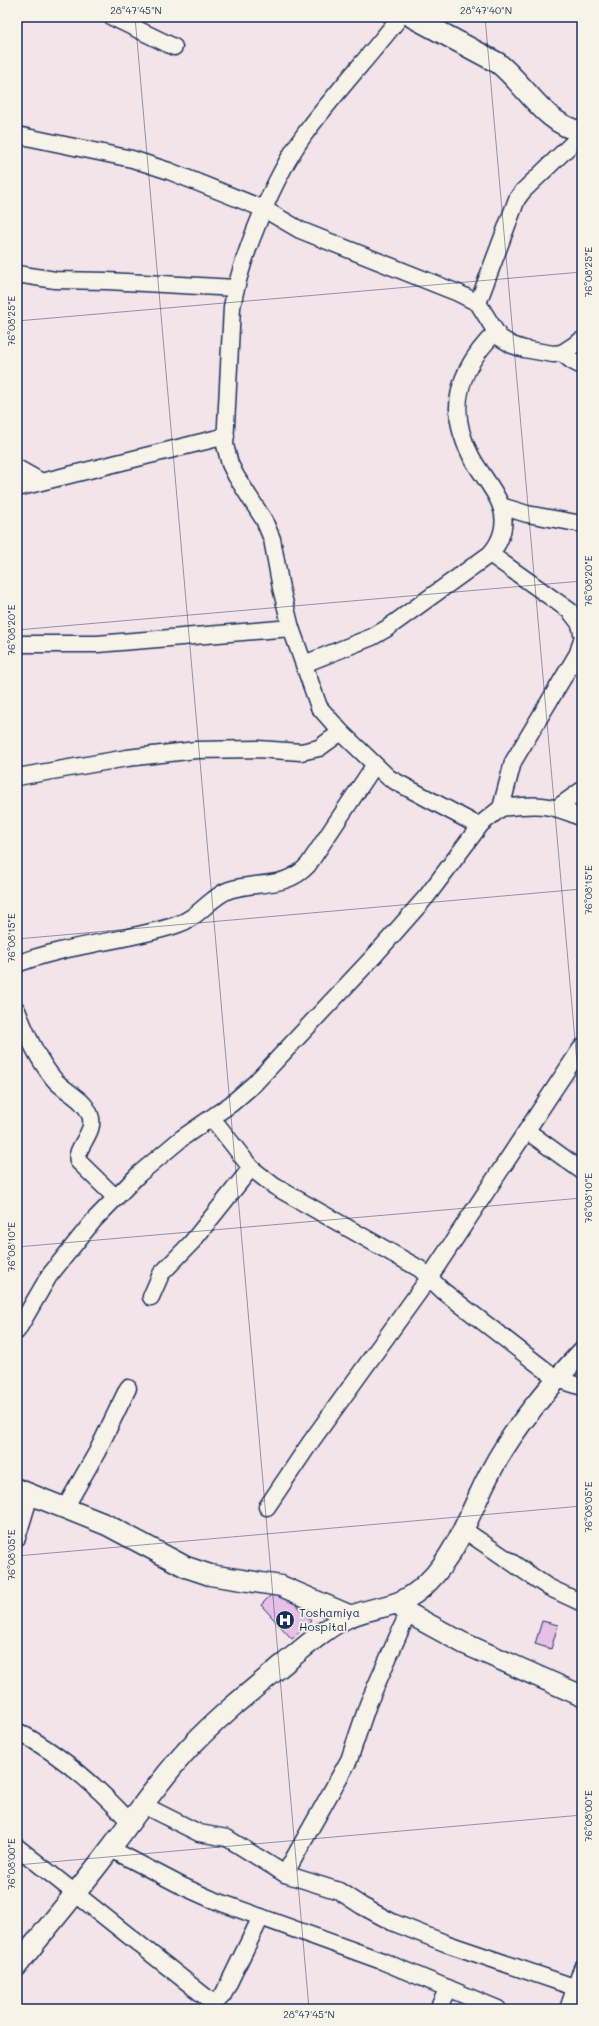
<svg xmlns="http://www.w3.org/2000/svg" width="599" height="2026" font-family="Mali,sans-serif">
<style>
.building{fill:#e7c0e8;stroke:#1b2f5e}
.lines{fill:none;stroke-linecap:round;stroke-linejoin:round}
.minor-casing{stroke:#1b2f5e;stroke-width:19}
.tertiary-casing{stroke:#1b2f5e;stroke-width:23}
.minor{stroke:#f7f3e8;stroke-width:16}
.tertiary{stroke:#f7f3e8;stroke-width:20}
.ticks{fill:none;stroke:#1b2f5e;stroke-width:1;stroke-opacity:0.45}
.labels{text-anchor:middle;stroke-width:3.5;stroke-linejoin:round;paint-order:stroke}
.poi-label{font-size:12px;fill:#1b2f5e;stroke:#f7f3e8;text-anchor:start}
.neatline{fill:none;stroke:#1b2f5e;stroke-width:1.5}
.ticks-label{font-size:10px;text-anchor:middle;fill:#1b2f5e}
</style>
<rect width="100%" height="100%" fill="#f2e4e8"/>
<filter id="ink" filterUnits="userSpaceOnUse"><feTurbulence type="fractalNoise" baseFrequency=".025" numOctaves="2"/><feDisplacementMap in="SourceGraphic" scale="8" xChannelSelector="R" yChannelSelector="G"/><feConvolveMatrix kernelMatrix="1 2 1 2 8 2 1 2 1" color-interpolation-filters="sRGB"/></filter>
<g filter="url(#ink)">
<g class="building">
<polygon points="280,1586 311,1621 292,1639 261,1605"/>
<polygon points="542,1621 558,1625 551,1649 535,1644"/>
</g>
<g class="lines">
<defs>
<g id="minor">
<polyline points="112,17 174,47"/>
<path d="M400 17C369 57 334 94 304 135 274 177 241 256 232 307L225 445 230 464 236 476 264 520 272 539 281 588 291 628 319 707 341 732 389 778 479 826"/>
<polyline points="17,135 132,159 169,171 264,209 300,230 458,293 478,303 499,337 512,345 524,349 553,354 562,353 582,340"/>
<polyline points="17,274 55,280 107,281 236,288"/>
<polyline points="478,303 517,199 523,191 582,134"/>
<polyline points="562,353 572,361 582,366"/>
<polyline points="17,468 40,481"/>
<polyline points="17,488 226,436"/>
<polyline points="501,506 527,514 582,524"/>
<polyline points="490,554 570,611 580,624 582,633"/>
<polyline points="17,644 97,644 291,628"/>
<path d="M304 664 372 637 386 629 490 554C502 541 507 523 501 506 495 489 479 472 471 456 446 409 459 368 496 332"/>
<polyline points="17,777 127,758 196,750 258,749 301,752 319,748 341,732"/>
<path d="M501 808C536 804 549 803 582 818"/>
<polyline points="557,808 582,790"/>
<path d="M17 964C68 944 124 942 176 925 199 918 210 897 229 890 257 881 286 889 308 865L374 766"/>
<path d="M17 1010C26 1034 37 1058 53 1078 64 1092 84 1098 90 1115 97 1132 74 1148 78 1161L116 1198"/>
<polyline points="212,1118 251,1168 274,1186 420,1269 443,1291 557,1379 582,1387"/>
<polyline points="527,1131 582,1171"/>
<polyline points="151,1297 161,1274 192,1242 251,1168"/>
<polyline points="17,1331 49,1276 94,1220 139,1174 182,1138 231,1104 254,1084 375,955 427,896 481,824 501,808 513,762 578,653 582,639"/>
<polyline points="267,1507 310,1443 429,1278 582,1047"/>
<polyline points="65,1508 97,1452 128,1388"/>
<polyline points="464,1530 548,1587 582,1603"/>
<polyline points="17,1538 30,1495"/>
<path d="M17 1731C60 1754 97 1786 130 1822"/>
<polyline points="143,1805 199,1833 227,1838 285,1874 339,1891 362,1906 392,1922 445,1943 574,1987"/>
<polyline points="17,1847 212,2002 217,2001 223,1995 261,1917"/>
<polyline points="111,1849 182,1886 211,1899 382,1961 498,2009"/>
<polyline points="285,1874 349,1760 368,1704 408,1613"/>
<polyline points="438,2009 448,1988"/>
<polyline points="568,2009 582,1968"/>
</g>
<g id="tertiary">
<path d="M412 17 498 63C526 85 544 124 582 132"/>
<polyline points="17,1489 107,1525 186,1567 210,1575 281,1586 351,1616"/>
<polyline points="398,1604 408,1613 463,1643 582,1696"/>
<path d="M17 1966C47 1927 80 1889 110 1849 136 1815 160 1779 189 1748 218 1717 252 1690 285 1663 305 1647 327 1626 351 1616 382 1604 402 1609 428 1582 459 1551 471 1508 491 1471 514 1427 548 1388 582 1352"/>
</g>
</defs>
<use href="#minor" class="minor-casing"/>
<use href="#tertiary" class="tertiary-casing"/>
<use href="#minor" class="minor"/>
<use href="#tertiary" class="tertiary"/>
</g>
</g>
<path class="ticks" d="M135 17 309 2009M485 17 582 1120M17 321 582 272M17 630 582 581M17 939 582 889M17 1247 582 1198M17 1556 582 1506M17 1865 582 1815"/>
<defs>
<symbol id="hospital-disc" viewBox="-11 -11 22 22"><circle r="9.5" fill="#1b2f5e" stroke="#f7f3e8"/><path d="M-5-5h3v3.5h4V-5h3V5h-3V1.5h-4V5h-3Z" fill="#fff"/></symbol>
</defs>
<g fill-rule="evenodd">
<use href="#hospital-disc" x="274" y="1609" width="22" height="22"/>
</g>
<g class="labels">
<g class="poi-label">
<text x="299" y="1617">Toshamiya<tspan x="299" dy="14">Hospital</tspan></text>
</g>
</g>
<rect width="599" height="2026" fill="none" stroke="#f7f3e8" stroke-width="44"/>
<rect x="22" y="22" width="555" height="1982" class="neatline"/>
<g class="ticks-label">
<text x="136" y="14">28°47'45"N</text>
<text x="486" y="14">28°47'40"N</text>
<text transform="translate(588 272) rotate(-90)" y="4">76°08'25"E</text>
<text transform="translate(11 321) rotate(-90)" y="4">76°08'25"E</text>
<text transform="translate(588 581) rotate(-90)" y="4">76°08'20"E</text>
<text transform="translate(11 630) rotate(-90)" y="4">76°08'20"E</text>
<text transform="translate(588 890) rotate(-90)" y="4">76°08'15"E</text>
<text transform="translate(11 938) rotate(-90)" y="4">76°08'15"E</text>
<text transform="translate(588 1198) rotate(-90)" y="4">76°08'10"E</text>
<text transform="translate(11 1247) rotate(-90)" y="4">76°08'10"E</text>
<text transform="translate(588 1507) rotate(-90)" y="4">76°08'05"E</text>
<text transform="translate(11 1555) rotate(-90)" y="4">76°08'05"E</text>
<text transform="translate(588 1816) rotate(-90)" y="4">76°08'00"E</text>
<text transform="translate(11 1864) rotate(-90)" y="4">76°08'00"E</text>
<text x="309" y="2018">28°47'45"N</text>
</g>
</svg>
